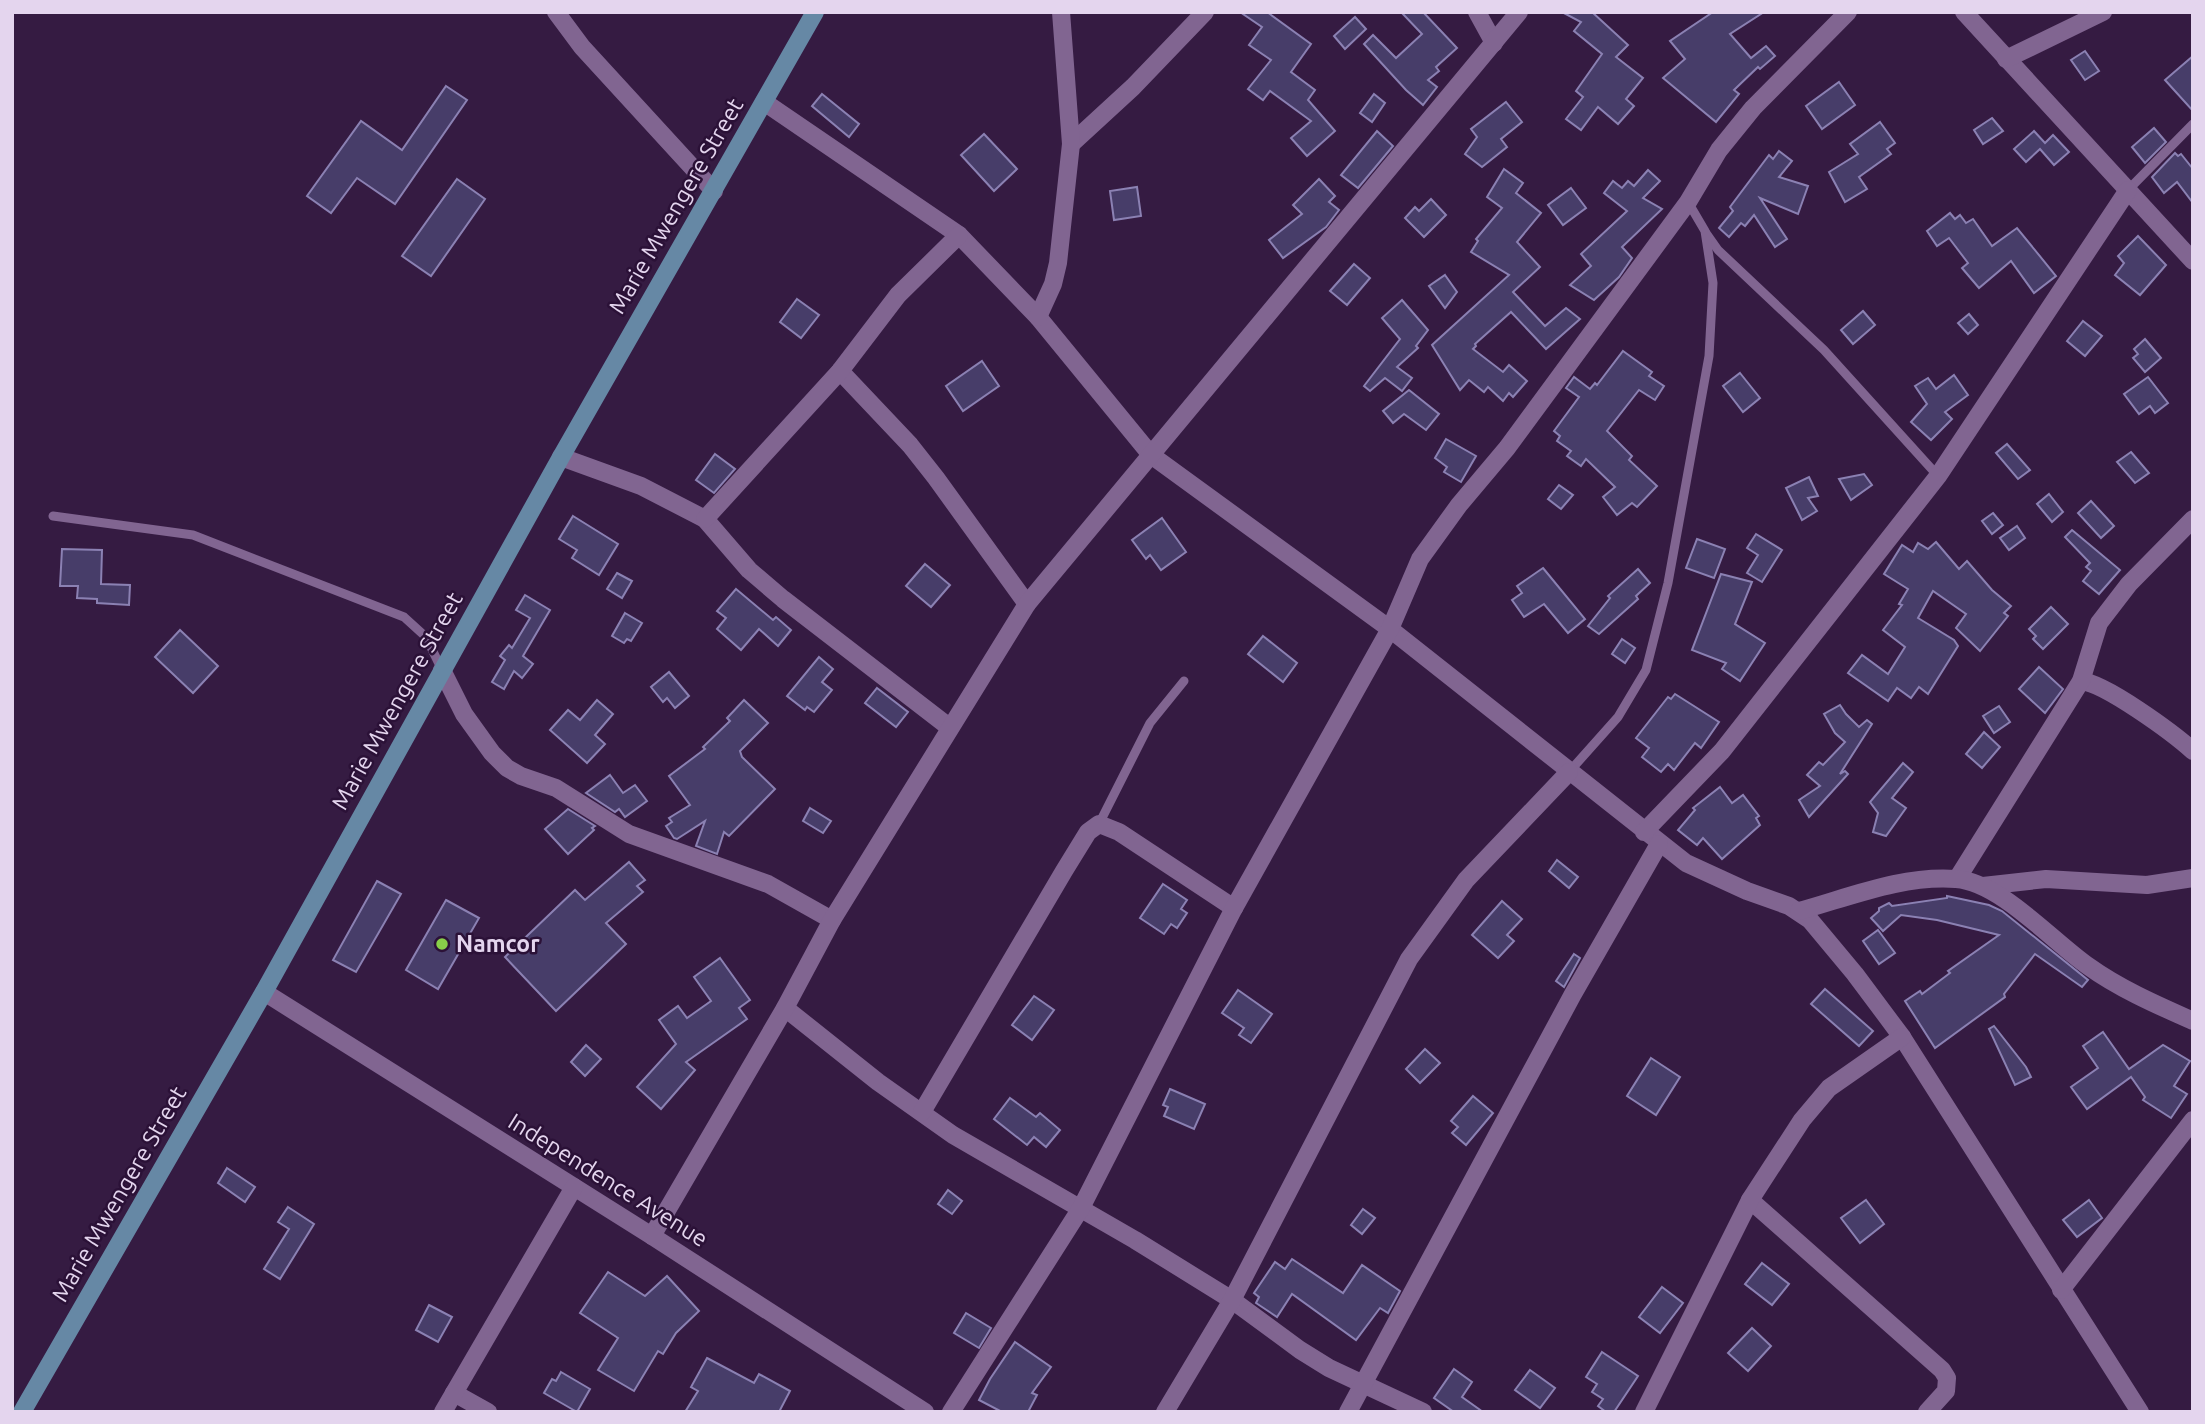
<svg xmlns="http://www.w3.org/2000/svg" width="2205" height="1424" font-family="Ubuntu,sans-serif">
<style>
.building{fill:#473d69;stroke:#8b81b3;stroke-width:2}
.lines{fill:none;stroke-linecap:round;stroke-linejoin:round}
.service{stroke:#816591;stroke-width:9}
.minor{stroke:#816591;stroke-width:18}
.tertiary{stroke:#816591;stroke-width:18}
.secondary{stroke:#6688a5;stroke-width:18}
.poi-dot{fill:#88cf49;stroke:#2b1137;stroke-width:2.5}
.labels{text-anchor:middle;stroke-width:5;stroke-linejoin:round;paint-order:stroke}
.street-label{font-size:23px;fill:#e4d5ee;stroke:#2b1137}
.poi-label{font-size:23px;font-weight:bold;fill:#e4d5ee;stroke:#2b1137;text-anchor:start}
</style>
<rect width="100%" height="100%" fill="#351b42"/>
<g class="building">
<polygon points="1240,12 1267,12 1311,44 1291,72 1315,90 1308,100 1335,131 1307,156 1291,138 1311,121 1270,91 1263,100 1248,89 1271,60 1249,45 1262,27"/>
<polygon points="1401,12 1423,12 1457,48 1436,67 1439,71 1428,80 1437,87 1423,105 1406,90 1364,44 1373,35 1396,58 1422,34"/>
<polygon points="1562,12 1592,12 1628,45 1616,57 1643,78 1626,99 1634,106 1618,124 1598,107 1581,130 1566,119 1583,97 1576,91 1602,54 1574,31 1581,22"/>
<polygon points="1713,12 1764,12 1730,34 1751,58 1766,46 1775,56 1760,69 1758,67 1734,90 1739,94 1716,122 1663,78 1685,59 1670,41"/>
<polygon points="1355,17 1366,29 1345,49 1334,36"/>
<polygon points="2085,51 2099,71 2085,80 2071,60"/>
<polygon points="2193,56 2193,111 2165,80"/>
<polygon points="1839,82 1855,105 1822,129 1806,106"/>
<polygon points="446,86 467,100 395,204 357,178 331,213 307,196 361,121 402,150"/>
<polygon points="822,94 859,124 849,137 812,106"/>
<polygon points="1374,94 1385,103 1372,122 1360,113"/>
<polygon points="1506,102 1522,122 1501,139 1507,147 1482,167 1465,154 1477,137 1471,129"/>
<polygon points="1992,118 2003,131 1983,144 1974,130"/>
<polygon points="1880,122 1895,143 1887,149 1891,154 1859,177 1867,189 1845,202 1829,172 1858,154 1850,144"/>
<polygon points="2154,128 2166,142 2145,163 2132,147"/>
<polygon points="1377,131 1393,146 1358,188 1341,175"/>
<polygon points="2034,131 2045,143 2053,135 2069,152 2054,165 2040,149 2026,162 2014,149"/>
<polygon points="984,134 1017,169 994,191 961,155"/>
<polygon points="1779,151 1792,161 1779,177 1808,186 1798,214 1760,198 1787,239 1775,247 1754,215 1745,226 1741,223 1729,237 1719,228 1733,211 1730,207 1769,155 1773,159"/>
<polygon points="2175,153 2178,156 2181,154 2193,169 2193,203 2177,182 2164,193 2152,177"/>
<polygon points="1504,169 1523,183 1516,193 1541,213 1517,242 1540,267 1513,292 1545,326 1566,308 1580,319 1546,349 1511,312 1475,344 1476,346 1473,349 1503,372 1509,365 1527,381 1513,397 1509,393 1503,401 1488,387 1484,392 1469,380 1460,390 1432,345 1509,275 1471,252 1478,241 1476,239 1502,208 1487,197"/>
<polygon points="1648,170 1660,181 1643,198 1662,209 1622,247 1632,258 1619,277 1594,300 1570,285 1591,266 1581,254 1627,211 1604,193 1613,181 1622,188 1628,181 1634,186"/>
<polygon points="457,179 485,199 431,276 402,256"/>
<polygon points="1319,179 1335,196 1329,202 1339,210 1326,227 1283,258 1269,240 1302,214 1293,205"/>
<polygon points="1137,187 1141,216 1114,220 1110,191"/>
<polygon points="1571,188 1586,208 1563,225 1548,205"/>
<polygon points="1431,199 1446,215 1424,237 1405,218 1415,207 1419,211"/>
<polygon points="1950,213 1955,219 1960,215 1966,223 1973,219 1992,246 2017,228 2056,276 2034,293 2011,261 1979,288 1962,268 1968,263 1949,238 1937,246 1927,231"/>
<polygon points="2138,236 2166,265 2140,295 2115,275 2124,263 2118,256"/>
<polygon points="1354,264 1370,278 1347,305 1330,291"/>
<polygon points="1445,275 1457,292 1445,308 1429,286"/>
<polygon points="797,299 819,315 801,338 780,322"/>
<polygon points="1402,300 1428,330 1416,346 1418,348 1397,367 1412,378 1402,391 1385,378 1370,391 1364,386 1400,339 1382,318"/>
<polygon points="1863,311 1875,325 1853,344 1841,330"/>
<polygon points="1969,314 1978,325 1968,334 1958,323"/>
<polygon points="2083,321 2102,336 2085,356 2067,341"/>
<polygon points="2145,339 2161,358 2145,372 2133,358 2138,354 2134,349"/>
<polygon points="1623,351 1652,372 1649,376 1664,386 1655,400 1639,390 1607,431 1632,456 1629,460 1657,486 1637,507 1632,503 1617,515 1603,497 1615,487 1586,459 1581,466 1567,456 1571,451 1557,441 1560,436 1554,431 1579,397 1566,388 1574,377 1590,389 1595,383 1597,385"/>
<polygon points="982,361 999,386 963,411 946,386"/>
<polygon points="1740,373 1760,398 1743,412 1723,386"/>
<polygon points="1954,375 1968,395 1945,412 1952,419 1931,440 1911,422 1927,404 1915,386 1928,378 1936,389"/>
<polygon points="2148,377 2168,403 2155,413 2150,406 2139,414 2124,394"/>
<polygon points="1409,390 1439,414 1426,430 1404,414 1393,423 1383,411"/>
<polygon points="1446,439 1476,456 1461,482 1444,472 1447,467 1435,458"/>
<polygon points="2007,444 2030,470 2018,479 1996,453"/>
<polygon points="2131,452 2149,473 2135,483 2117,462"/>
<polygon points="715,454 735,469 714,493 696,480"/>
<polygon points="1864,474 1872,485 1851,500 1839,479"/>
<polygon points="1809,477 1818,496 1808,498 1817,511 1802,520 1786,488"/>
<polygon points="1559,485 1573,495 1561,509 1548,499"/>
<polygon points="2049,494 2063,512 2052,522 2037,504"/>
<polygon points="2091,501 2114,526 2101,538 2078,513"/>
<polygon points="1993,513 2003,525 1992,534 1982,521"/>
<polygon points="573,516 618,544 599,575 572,558 577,550 559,539"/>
<polygon points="1162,518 1186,552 1161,570 1150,555 1146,559 1132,540"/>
<polygon points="2017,526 2025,538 2009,550 2000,538"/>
<polygon points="2072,530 2120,570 2099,594 2083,581 2091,571 2086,567 2090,563 2065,537"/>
<polygon points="1756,534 1782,550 1762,582 1747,573 1758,555 1747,548"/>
<polygon points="1697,539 1725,549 1714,578 1686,568"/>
<polygon points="1936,542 1959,569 1967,561 1992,590 2011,606 2004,613 2008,616 1980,651 1956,628 1966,614 1933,591 1918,618 1954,640 1958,646 1928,694 1919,687 1911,698 1897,688 1888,701 1848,673 1862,655 1888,674 1905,647 1883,630 1902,605 1899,604 1908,589 1884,574 1902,545 1913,552 1918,543 1928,549"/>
<polygon points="62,549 102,550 101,584 130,585 129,605 97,603 97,599 77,598 78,586 60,586"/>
<polygon points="925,564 950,585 931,607 906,586"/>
<polygon points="1543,568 1585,619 1568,633 1544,604 1524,617 1512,600 1522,593 1517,586"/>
<polygon points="1638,569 1650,583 1636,596 1638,599 1599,634 1588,626 1610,598 1608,596"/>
<polygon points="617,573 632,581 622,598 607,589"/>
<polygon points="1721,574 1752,582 1735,624 1765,643 1740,681 1722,669 1726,663 1692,650"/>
<polygon points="736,589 773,620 776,617 791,630 778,646 759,629 741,650 717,629 726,618 717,611"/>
<polygon points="525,595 550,610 523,656 533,664 522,678 514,671 504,689 492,682 505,660 500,656 509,645 512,648 530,618 516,610"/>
<polygon points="2051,607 2068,624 2043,649 2033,639 2036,636 2029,629"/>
<polygon points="625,613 642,623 631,641 627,639 624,643 612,636"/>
<polygon points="180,630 218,666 193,693 155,657"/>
<polygon points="1263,636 1297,663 1283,682 1248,654"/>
<polygon points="1622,639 1635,648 1625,663 1612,654"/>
<polygon points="819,657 833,669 822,682 832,690 814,712 807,707 805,710 787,696"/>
<polygon points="2039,667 2063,689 2045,713 2019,689"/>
<polygon points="669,672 689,696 675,708 667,698 663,702 651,687"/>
<polygon points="877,688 908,712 896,727 865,703"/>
<polygon points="1675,694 1719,722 1701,748 1695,743 1674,770 1668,764 1661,772 1642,757 1649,748 1636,738 1668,697 1671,699"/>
<polygon points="597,700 613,714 595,735 605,744 587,763 550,730 568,710 580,720"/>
<polygon points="744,700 768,723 740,751 742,757 775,789 729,836 724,832 717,854 696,846 705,821 677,839 674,838 666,826 672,822 669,818 690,805 669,776 705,749 703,747 730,721 727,718"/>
<polygon points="1840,705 1846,714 1859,727 1867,720 1872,724 1840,774 1845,771 1848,774 1809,817 1799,800 1820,786 1807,775 1819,762 1823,765 1845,742 1835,733 1824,714"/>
<polygon points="1999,706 2010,722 1994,733 1983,716"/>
<polygon points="1984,732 2000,747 1982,768 1966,754"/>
<polygon points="1903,763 1913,772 1892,798 1906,808 1886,836 1873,832 1878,813 1870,802"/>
<polygon points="610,775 623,793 635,785 647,801 625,817 619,809 615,812 586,793"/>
<polygon points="1720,787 1732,803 1743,795 1759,816 1756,818 1760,825 1722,859 1703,838 1697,845 1678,830 1695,810 1693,808"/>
<polygon points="810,808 831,821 823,833 803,821"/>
<polygon points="568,809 595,826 592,828 594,830 568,854 545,829"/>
<polygon points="1557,860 1578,877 1569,888 1549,871"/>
<polygon points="629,862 645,880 637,886 643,892 606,923 626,944 556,1011 505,957 575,890 585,900"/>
<polygon points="377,881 401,894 356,972 333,960"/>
<polygon points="1163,884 1187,900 1181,909 1187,913 1177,928 1171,924 1164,934 1140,918"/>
<polygon points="1947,896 1989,905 2002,911 2088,980 2082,987 2035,954 2004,994 2005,997 1935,1048 1905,1001 1920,991 1922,994 1950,973 1948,971 1999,935 1937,920 1901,915 1883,931 1871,918 1879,911 1879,908 1889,903 1892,906 1947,898"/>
<polygon points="446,900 479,918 438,989 406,970"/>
<polygon points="1502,901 1522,919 1507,935 1514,941 1498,958 1472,935"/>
<polygon points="1878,930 1895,953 1879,964 1863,941"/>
<polygon points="1574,954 1580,958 1564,987 1556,981"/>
<polygon points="720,958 750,1000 739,1008 747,1019 686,1062 695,1070 661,1109 637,1087 676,1044 659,1020 678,1006 687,1018 711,1001 694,977"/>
<polygon points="1825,989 1873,1031 1859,1046 1811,1004"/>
<polygon points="1238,990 1272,1014 1251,1043 1239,1035 1244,1028 1222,1013"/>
<polygon points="1034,996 1054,1010 1032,1040 1012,1025"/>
<polygon points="1994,1026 2026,1067 2031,1077 2015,1085 1989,1029"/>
<polygon points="2103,1032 2129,1069 2163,1045 2190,1061 2174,1086 2187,1094 2171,1118 2143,1100 2145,1097 2131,1077 2087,1109 2071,1087 2098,1068 2083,1046"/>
<polygon points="586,1045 601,1059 585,1076 571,1062"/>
<polygon points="1425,1049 1440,1063 1420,1083 1406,1069"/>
<polygon points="1651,1058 1680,1077 1656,1115 1627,1096"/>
<polygon points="1170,1089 1205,1104 1194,1129 1164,1116 1168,1107 1163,1105"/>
<polygon points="1473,1096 1493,1113 1466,1145 1452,1133 1458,1127 1451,1121"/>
<polygon points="1010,1098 1036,1117 1040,1113 1060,1130 1046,1147 1034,1137 1027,1145 994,1119"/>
<polygon points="227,1168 255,1187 245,1202 218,1183"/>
<polygon points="948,1190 962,1201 952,1214 938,1204"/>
<polygon points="1866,1200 1884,1224 1860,1243 1841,1218"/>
<polygon points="2089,1200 2102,1218 2077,1237 2063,1220"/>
<polygon points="288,1207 314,1224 280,1279 264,1269 289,1229 278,1222"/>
<polygon points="1363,1209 1375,1218 1362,1234 1351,1225"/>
<polygon points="1292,1259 1343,1293 1362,1265 1400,1291 1388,1313 1380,1308 1356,1340 1292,1294 1277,1317 1256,1303 1259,1297 1254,1293 1275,1262 1285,1269"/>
<polygon points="1762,1263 1789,1284 1772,1305 1745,1284"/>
<polygon points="608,1272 645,1296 667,1276 699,1311 676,1333 663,1354 658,1351 634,1391 598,1370 618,1338 580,1313"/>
<polygon points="1662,1287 1683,1303 1660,1333 1639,1317"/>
<polygon points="429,1305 452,1317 438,1342 416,1330"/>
<polygon points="966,1313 991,1328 979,1348 954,1333"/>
<polygon points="1752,1328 1771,1346 1748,1371 1728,1353"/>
<polygon points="1015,1342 1051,1367 1032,1393 1037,1395 1028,1412 1002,1412 979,1400 990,1379"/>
<polygon points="1602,1352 1638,1376 1614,1412 1606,1412 1598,1406 1603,1399 1592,1392 1597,1384 1586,1377"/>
<polygon points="707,1358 754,1383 759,1374 790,1391 779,1412 685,1412 698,1391 691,1387"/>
<polygon points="1454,1369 1472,1382 1462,1397 1483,1412 1454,1412 1434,1398"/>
<polygon points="1530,1370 1555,1388 1540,1408 1515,1390"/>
<polygon points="561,1372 590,1389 577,1412 544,1393 552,1379 556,1381"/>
</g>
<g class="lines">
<g class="service">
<polyline points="2128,190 2193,124"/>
<polyline points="1706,233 1718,250 1824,350 1938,476"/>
<polyline points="53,516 193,535 404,617 426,637 442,670"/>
<polyline points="1569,772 1618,717 1646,670 1668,583 1709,356 1713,283 1705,231 1688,202"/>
<polyline points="1099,824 1150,723 1184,681"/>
</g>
<g class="minor">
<polyline points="556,12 582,47 714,191"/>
<polyline points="1477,12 1494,43"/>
<polyline points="1964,12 2193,261"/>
<polyline points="2006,59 2103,12"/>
<polyline points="764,102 959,235 1038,317 1151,455 1390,629 1686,863 1747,891 1789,906 1810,920 1855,974 1902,1037 2140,1412"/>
<polyline points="1071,144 1133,87 1205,12"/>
<polyline points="1038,317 1053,284 1058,263 1071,144 1061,12"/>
<polyline points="840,371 910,445 936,478 1027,604"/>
<polyline points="561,457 641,486 705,519 749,570 783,599 949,727"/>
<polyline points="705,519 840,371 898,295 959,235"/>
<polyline points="442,670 464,714 492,753 507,768 521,776 556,788 629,834 768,884 832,920"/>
<path d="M2081 681C2105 683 2173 733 2193 751"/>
<polyline points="1644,832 1722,751 1938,476 2128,190"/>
<polyline points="1957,879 2081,681 2099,623 2129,584 2193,519"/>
<polyline points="1983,886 2046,879 2147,885 2193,878"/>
<path d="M1799 911C1850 897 1902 875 1956 879 2000 882 2052 941 2088 966 2120 989 2157 1005 2193 1021"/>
<polyline points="785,1008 878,1082 953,1135 1135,1240 1232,1300 1300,1350 1329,1368 1423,1412"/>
<polyline points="922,1112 1064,871 1088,832 1099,824 1119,832 1234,908"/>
<polyline points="1750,1200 1942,1370 1947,1378 1946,1391 1927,1412"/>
<polyline points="652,1236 785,1008 832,920 1027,604 1519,12"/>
<polyline points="2061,1290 2193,1120"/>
<polyline points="454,1393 488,1412"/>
<polyline points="951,1412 1081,1208 1234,908 1390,629 1420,559 1459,505 1507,448 1688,202 1719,150 1753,108 1848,12"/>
<polyline points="1165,1412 1232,1300 1409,959 1466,880 1569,772"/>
<polyline points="1348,1412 1573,994 1659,844"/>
<polyline points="1644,1412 1750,1200 1802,1120 1829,1088 1902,1037"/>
</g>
<g class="tertiary">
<polyline points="264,992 652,1236 925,1412"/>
<polyline points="443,1412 574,1187"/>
</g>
<polyline class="secondary" points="22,1412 264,992 561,457 815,12"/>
</g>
<circle class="poi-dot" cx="442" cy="944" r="7"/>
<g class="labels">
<g class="street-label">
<text transform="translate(676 206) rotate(-60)" y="8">Marie Mwengere Street</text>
<text transform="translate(397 701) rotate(-61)" y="8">Marie Mwengere Street</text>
<text transform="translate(608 1180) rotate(32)" y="8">Independence Avenue</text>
<text transform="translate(119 1194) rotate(-60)" y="8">Marie Mwengere Street</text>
</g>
<g class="poi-label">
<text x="456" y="952">Namcor</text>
</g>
</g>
<rect width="2205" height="1424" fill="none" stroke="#e4d5ee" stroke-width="28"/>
</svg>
